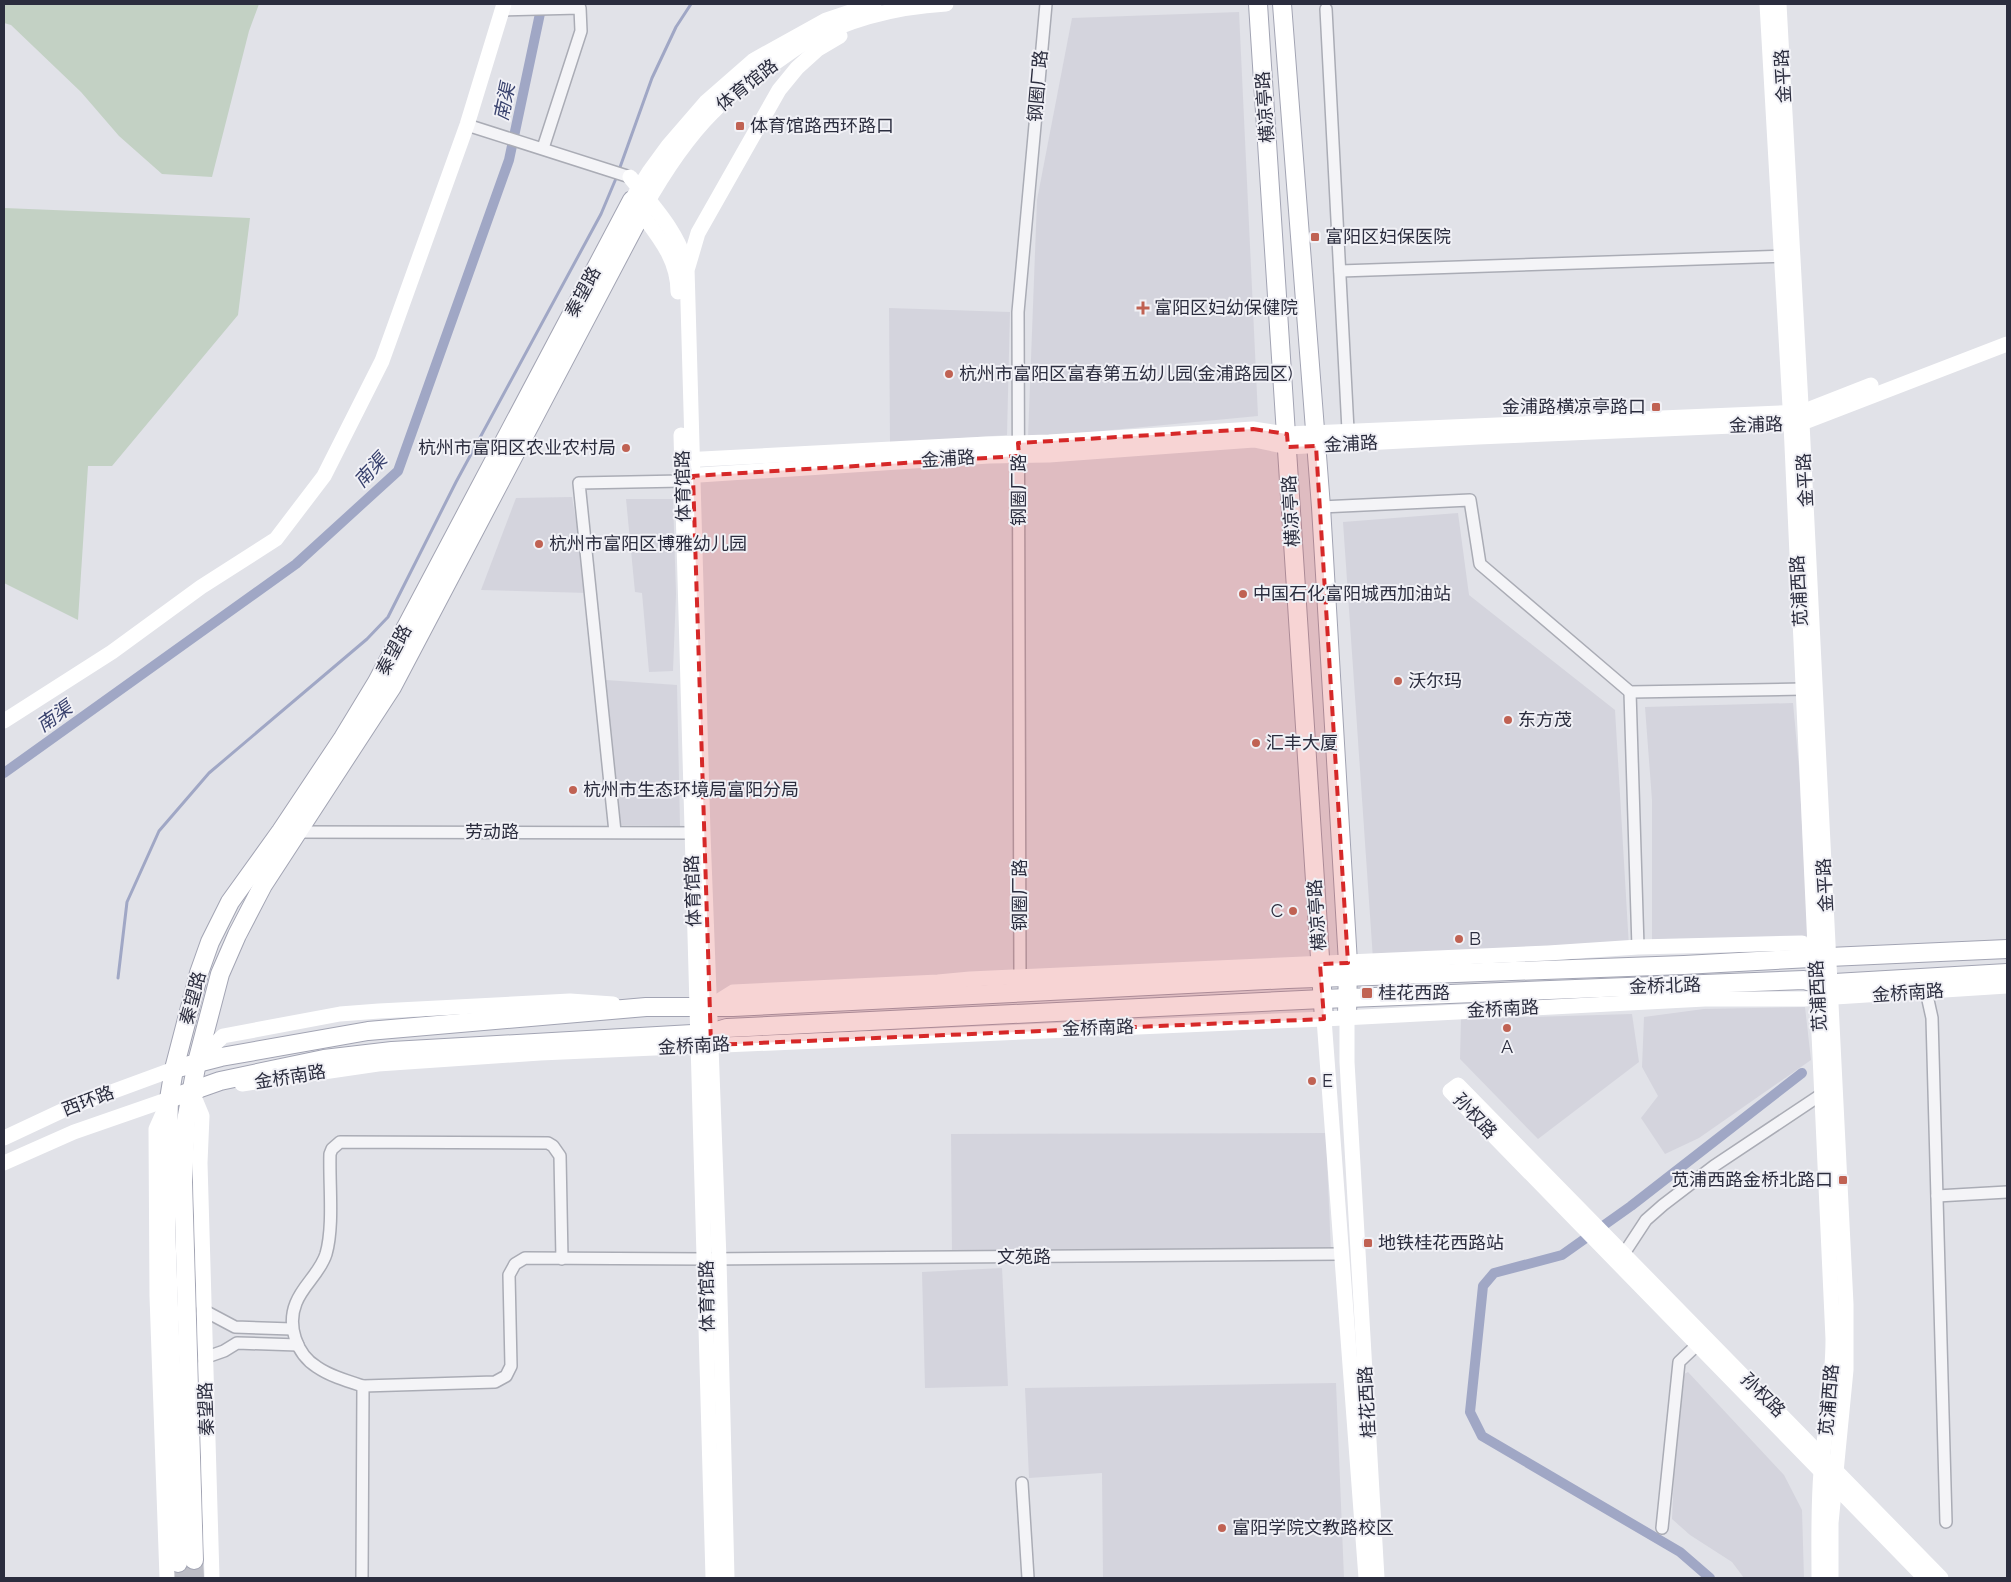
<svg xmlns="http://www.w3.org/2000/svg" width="2011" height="1582" font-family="Raleway,'Noto Sans SC',sans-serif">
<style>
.built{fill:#d4d4dd}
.green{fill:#c3d1c4}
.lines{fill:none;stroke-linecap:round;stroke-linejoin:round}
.stream{stroke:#a0a7c5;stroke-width:3}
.canal{stroke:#a0a7c5;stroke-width:10}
.primary-tunnel{stroke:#bdbec6;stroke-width:18;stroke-dasharray:18 9;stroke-linecap:butt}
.street-casing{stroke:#aaacb5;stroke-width:14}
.primary-casing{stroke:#a2a4b3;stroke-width:20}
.street{stroke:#f4f4f7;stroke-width:11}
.secondary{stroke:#fff;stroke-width:15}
.primary{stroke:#fff;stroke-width:18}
.marked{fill:#d62828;fill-opacity:0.2;stroke:#d62828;stroke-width:4;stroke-dasharray:10 6;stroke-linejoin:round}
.poi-dot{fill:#c06253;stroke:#f1f1f6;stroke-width:2}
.labels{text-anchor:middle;stroke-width:4;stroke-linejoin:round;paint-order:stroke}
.street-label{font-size:18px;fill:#2b2d3e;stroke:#f1f1f6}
.poi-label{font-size:18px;fill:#2b2d3e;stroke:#f1f1f6;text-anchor:start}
.water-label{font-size:19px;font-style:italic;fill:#39426e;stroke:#f1f1f6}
</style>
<rect width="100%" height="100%" fill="#e1e2e8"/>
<g class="built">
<polygon points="1239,12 1258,416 1028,438 1037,200 1072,18"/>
<polygon points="889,308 1010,312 1007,435 890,443"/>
<polygon points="572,497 588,593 481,590 516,498"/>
<polygon points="626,499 673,499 676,594 673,671 649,672 642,593 635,592"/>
<polygon points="1458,513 1469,595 1615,710 1629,947 1373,959 1343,522"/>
<polygon points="606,680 677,685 680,826 620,825"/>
<polygon points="1793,703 1799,768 1808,936 1652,944 1652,800 1645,707"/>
<polygon points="1805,1007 1811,1060 1699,1138 1665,1154 1641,1118 1658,1096 1642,1067 1644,1017 1704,1009"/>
<polygon points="1632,1014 1639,1062 1538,1139 1460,1059 1461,1019"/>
<polygon points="1326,1133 1331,1254 952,1256 951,1134"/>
<polygon points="1002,1268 1008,1386 925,1388 922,1272"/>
<polygon points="1688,1372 1784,1475 1802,1510 1804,1578 1744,1578 1732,1562 1690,1535 1672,1519 1678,1377"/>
<polygon points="1336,1383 1344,1578 1103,1578 1102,1473 1029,1478 1025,1388"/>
</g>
<g class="green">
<polygon points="4,4 259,4 249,31 212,177 162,174 119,136 81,92 11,25 4,23"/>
<polygon points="4,208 250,218 238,315 112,466 88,466 78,620 4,583"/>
</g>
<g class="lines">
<g class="stream">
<polyline points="619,170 652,78 676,27 691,4"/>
<polyline points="118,978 127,902 159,831 209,773 367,639 388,617 456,482 601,214 617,176"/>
</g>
<g class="canal">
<polyline points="4,773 296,564 398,471 509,160 542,4"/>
<polyline points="1710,1578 1680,1552 1482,1436 1470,1412 1483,1286 1494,1273 1562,1255 1631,1206 1802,1073"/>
</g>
<g class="primary-tunnel">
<polyline points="194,1560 195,1578"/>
<polyline points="178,1563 179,1578"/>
</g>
<defs>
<g id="street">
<polyline points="1326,9 1348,430"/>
<polyline points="503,10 580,8 581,31 543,148"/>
<polyline points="467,125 630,177"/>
<polyline points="1340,271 1789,256"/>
<polyline points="1321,507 1470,500 1480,564 1630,692 1803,689"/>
<polyline points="1630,692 1638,947"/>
<polyline points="295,832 699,833"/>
<polyline points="615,832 579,483 682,481"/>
<polyline points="1020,977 1018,312 1046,4"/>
<polyline points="1926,991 1932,1018 1946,1522"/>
<polyline points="1937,1196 2007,1192"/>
<polyline points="1623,1255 1646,1220 1663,1205 1714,1166 1822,1094"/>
<path d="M562 1259 560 1156 553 1146 548 1143 340 1142 332 1149 330 1154C329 1184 334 1226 326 1254 320 1273 303 1285 296 1303 287 1325 296 1354 317 1367 330 1376 347 1381 363 1386L495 1382 506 1376 511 1366 509 1275 515 1264 525 1258 706 1259 1342 1254"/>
<polyline points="203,1310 235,1327 292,1329"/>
<polyline points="204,1358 224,1351 237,1343 298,1345"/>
<polyline points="1022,1483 1028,1578"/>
<polyline points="1662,1528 1679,1362 1698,1344"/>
<polyline points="362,1578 363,1386"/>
</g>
<g id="primary">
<polyline points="1258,4 1324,1019"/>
<polyline points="1282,4 1321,507 1348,963 1347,1017"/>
<polyline points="174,1069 221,1057 368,1031 646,1007 733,1007 1288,979 1684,965 1829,957 2007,949"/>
<polyline points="169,1099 220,1081 324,1059 392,1051 710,1033 727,1028 1323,999 1804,980 1817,984 2007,973"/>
<polyline points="194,1560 183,1182 186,1121 197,1062 220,974 237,935 263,885 392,687 641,214"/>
<polyline points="178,1563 166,1223 169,1099 174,1069 199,973 210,942 230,902 281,831 343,738 377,682 632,200"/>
</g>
</defs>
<use href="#street" class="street-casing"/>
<use href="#primary" class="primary-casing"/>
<use href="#street" class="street"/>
<g class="secondary">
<path d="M1767 4 1791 424 1833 1339C1833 1384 1825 1427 1821 1472 1818 1507 1819 1543 1819 1578"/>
<polyline points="1779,4 1802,423 1846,1304 1846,1370 1831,1523 1831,1578"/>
<path d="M630 177C652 205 679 232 687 268L703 833 719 1259 727 1578"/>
<polyline points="634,196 649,172 668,146 706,102 754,60 826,20 874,4"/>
<path d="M635 205C655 233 678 256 678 292"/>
<path d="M644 208C662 176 687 138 713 112 730 94 749 81 769 67 780 60 790 52 801 45 845 20 895 7 946 4"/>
<polyline points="688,267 698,233 779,90 797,68 818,49 840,36"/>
<polyline points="681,435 713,1578"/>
<polyline points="683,460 987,444 1049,442 1253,429 1287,434 1802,412 1871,385"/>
<polyline points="684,476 989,456 1049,455 1254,440 1288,447 1478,437 1802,423 2007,344"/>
<polyline points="4,721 112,652 201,587 276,539 324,476 382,361 467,125 504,4"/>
<polyline points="709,1007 733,992 938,982 970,979 1548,953 1638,947 1802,943 1816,957"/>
<polyline points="1347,1017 1347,1062 1377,1578"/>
<polyline points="1324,1019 1366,1578"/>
<polyline points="197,1062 223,1036 340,1014 379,1011 570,1001 613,1004"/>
<polyline points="242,1084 378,1064 540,1053 1324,1019 1705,999 1804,999 2007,986"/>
<polyline points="197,1092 192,1092 202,1116 200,1163 212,1578"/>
<polyline points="4,1138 68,1108 174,1069"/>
<polyline points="4,1163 74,1132 169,1099"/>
<polyline points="167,1578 157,1296 156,1129 168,1102"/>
<polyline points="1925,1578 1450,1091 1458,1085 1941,1578"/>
</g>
<use href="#primary" class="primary"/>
</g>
<path class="marked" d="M1253 429 1287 434 1288 447 1316 446 1348 963 1320 964 1324 1019 711 1045 693 476 1019 456 1018 443Z"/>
<g class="poi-dot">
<rect x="735" y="121" width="10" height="10" rx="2.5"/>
<rect x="1310" y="232" width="10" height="10" rx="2.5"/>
<path d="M1140.5 300.5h5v5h5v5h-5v5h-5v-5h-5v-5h5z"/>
<circle cx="949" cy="374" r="5"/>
<rect x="1651" y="402" width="10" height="10" rx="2.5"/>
<circle cx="626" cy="448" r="5"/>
<circle cx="539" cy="544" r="5"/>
<circle cx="1243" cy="594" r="5"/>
<circle cx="1398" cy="681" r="5"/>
<circle cx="1508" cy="720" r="5"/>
<circle cx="1256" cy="743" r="5"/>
<circle cx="573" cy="790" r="5"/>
<circle cx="1293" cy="911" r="5"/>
<circle cx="1459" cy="939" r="5"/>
<rect x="1361" y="987" width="12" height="12" rx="2.5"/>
<circle cx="1507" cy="1028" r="5"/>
<circle cx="1312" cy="1081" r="5"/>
<rect x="1838" y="1175" width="10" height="10" rx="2.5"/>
<rect x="1363" y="1238" width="10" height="10" rx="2.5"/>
<circle cx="1222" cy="1528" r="5"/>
</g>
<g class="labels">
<g class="street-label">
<text transform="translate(1783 76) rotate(-93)" y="6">金平路</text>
<text transform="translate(747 85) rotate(-38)" y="6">体育馆路</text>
<text transform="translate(1038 86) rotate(-85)" y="6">钢圈厂路</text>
<text transform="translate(1265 107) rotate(-94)" y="6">横凉亭路</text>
<text transform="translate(583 292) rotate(-62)" y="6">秦望路</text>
<text transform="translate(1756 425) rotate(-2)" y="6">金浦路</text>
<text transform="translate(1351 444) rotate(-3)" y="6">金浦路</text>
<text transform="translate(948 459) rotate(-4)" y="6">金浦路</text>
<text transform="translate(1805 480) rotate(-93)" y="6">金平路</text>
<text transform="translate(683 486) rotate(-91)" y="6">体育馆路</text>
<text transform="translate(1019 490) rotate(-90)" y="6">钢圈厂路</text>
<text transform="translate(1291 511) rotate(-93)" y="6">横凉亭路</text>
<text transform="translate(1799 591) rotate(-93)" y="6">苋浦西路</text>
<text transform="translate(394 650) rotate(-62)" y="6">秦望路</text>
<text x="492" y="838">劳动路</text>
<text transform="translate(1825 885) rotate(-93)" y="6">金平路</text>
<text transform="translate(693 891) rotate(-92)" y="6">体育馆路</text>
<text transform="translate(1020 895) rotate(-90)" y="6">钢圈厂路</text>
<text transform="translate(1317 915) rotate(-94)" y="6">横凉亭路</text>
<text transform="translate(1665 986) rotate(-2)" y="6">金桥北路</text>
<text transform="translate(1908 993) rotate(-4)" y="6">金桥南路</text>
<text transform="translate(1818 996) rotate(-93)" y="6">苋浦西路</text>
<text transform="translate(193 998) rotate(-75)" y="6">秦望路</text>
<text transform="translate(1503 1009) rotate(-3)" y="6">金桥南路</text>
<text transform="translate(1098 1028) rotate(-2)" y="6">金桥南路</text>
<text transform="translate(694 1046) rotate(-3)" y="6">金桥南路</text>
<text transform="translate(290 1077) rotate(-9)" y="6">金桥南路</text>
<text transform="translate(88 1101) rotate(-21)" y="6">西环路</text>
<text transform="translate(1475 1116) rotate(47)" y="6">孙权路</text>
<text x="1024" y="1263">文苑路</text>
<text transform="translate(707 1296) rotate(-91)" y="6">体育馆路</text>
<text transform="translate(1763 1395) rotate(45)" y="6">孙权路</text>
<text transform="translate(1829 1400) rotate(-85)" y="6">苋浦西路</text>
<text transform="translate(1367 1402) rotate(-93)" y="6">桂花西路</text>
<text transform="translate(206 1409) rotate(-92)" y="6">秦望路</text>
</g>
<g class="poi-label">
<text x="750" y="132">体育馆路西环路口</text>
<text x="1325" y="243">富阳区妇保医院</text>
<text x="1154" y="314">富阳区妇幼保健院</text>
<text x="959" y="380">杭州市富阳区富春第五幼儿园(金浦路园区)</text>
<text x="1646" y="413" text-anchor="end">金浦路横凉亭路口</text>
<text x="616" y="454" text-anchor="end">杭州市富阳区农业农村局</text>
<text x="549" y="550">杭州市富阳区博雅幼儿园</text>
<text x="1253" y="600">中国石化富阳城西加油站</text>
<text x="1408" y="687">沃尔玛</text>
<text x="1518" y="726">东方茂</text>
<text x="1266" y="749">汇丰大厦</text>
<text x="583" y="796">杭州市生态环境局富阳分局</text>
<text x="1283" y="917" text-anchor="end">C</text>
<text x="1469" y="945">B</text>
<text x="1378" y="999">桂花西路</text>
<text x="1507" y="1053" text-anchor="middle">A</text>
<text x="1322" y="1087">E</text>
<text x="1833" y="1186" text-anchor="end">苋浦西路金桥北路口</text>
<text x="1378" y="1249">地铁桂花西路站</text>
<text x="1232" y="1534">富阳学院文教路校区</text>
</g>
<g class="water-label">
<text transform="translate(504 102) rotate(-78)" y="7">南渠</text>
<text transform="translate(370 470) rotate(-47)" y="7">南渠</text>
<text transform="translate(54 716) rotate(-35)" y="7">南渠</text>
</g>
</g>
<rect width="2011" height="1582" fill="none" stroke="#2b2d3e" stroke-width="10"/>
</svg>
